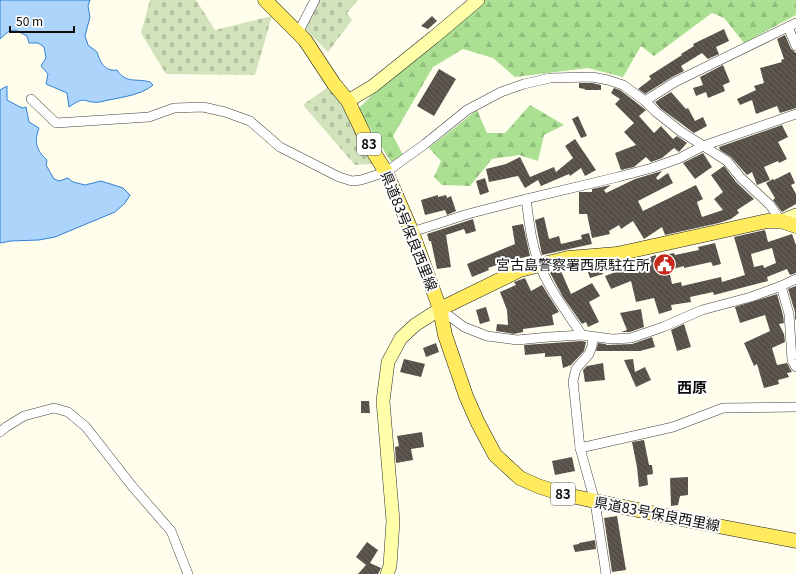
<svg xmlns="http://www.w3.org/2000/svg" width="796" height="574" font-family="Georgia,'Noto Sans JP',serif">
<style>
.forest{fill:url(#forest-firs)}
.cemetery{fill:url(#cemetery-stones)}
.water{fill:#add5fb;stroke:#2f80d7}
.building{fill:url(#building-back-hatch);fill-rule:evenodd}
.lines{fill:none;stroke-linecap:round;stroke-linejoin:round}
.street-casing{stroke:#404040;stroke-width:10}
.secondary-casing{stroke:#2f2f2f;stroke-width:14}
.primary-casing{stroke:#1e1e1e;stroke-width:15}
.street{stroke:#fff;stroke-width:9}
.secondary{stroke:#feffa8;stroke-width:13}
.primary{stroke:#ffeb5d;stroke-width:14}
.labels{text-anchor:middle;stroke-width:4;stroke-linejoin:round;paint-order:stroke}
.shield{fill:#fff;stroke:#565656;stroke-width:1}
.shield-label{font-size:13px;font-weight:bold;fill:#0d0d0d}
.street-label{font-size:14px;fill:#0d0d0d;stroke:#fff}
.poi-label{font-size:14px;fill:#0d0d0d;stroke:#fff;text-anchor:end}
.neighbourhood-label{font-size:15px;font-weight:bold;fill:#0d0d0d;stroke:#fff}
</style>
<defs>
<pattern id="forest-firs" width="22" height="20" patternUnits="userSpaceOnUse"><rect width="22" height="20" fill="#abdf92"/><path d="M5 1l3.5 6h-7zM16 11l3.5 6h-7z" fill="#92be7d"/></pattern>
<pattern id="cemetery-stones" width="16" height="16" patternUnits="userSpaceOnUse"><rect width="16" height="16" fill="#d2e3bc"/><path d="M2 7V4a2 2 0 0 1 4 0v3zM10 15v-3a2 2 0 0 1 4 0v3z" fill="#b3c2a0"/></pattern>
<pattern id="building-back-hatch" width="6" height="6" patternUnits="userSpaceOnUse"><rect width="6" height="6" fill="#575049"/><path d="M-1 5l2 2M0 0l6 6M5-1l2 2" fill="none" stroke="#6a645f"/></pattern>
</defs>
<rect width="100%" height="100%" fill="#fffeed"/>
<g class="forest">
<polygon points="483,0 796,0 796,15 744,43 724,18 712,13 654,56 641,46 623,77 588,68 515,77 493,58 463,49 433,67 393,136 403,155 391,162 358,109 390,77"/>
<polygon points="530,105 564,125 544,135 538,161 519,155 492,159 470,186 442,185 434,177 441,161 429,148 477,110 487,133 505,133"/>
</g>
<g class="cemetery">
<polygon points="150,0 196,0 215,30 272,16 255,75 166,74 141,33"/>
<polygon points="317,0 358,0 347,13 352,20 328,52 304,28"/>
<polygon points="328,87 348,114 372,164 355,165 303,105"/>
</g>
<g class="water">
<path d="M0 0H90L88 6 90 17 85 36 88 45 97 52C100 62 105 72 117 70 126 84 136 78 150 82L153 85C141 96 115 98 100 102 83 104 87 94 69 107L67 93 46 84 48 74 41 66 46 58 44 47 38 43H29L27 36 15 30 9 31 0 39Z"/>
<path d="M7 86V100L22 108 26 107 29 122 39 128C34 142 36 150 47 160L46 165 54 179 59 181 68 178 73 182 85 185 101 181 123 188 130 195 125 203 115 212 55 237 39 240 11 241 0 243V90Z"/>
</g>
<g class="building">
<polygon points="432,16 437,21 428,29 421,26"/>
<polygon points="724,29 729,41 716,47 719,54 708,59 702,53 681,66 684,71 672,77 645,94 638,89 651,79 649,76 682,55 681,54 694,46 693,44"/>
<polygon points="785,35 791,49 796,53 796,108 780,113 777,106 756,114 752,100 740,105 737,99 756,90 754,86 764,83 760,68 782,62 781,60 784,59 777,39"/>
<polygon points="723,65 730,82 723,85 725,91 708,98 706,92 696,96 693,88 703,85 700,77"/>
<polygon points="439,69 456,79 434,116 417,106"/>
<polygon points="579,83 592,83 601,85 601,90 585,90 585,89 579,88"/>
<polygon points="614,88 620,90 646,110 639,116 654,133 661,126 673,139 677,136 687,143 679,152 674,148 662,158 651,162 646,157 634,167 621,170 615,153 636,145 624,132 634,123 615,104 620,99 611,93"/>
<polygon points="671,92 686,109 688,108 695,121 703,117 707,126 694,133 660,108 655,102"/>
<polygon points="578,116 587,136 581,138 572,119"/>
<polygon points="782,125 788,137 778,142 787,159 779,163 778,161 764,167 770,180 757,185 752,172 747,175 731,157 720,150 719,147"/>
<polygon points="575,139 596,170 585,176 581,168 570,176 569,174 541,186 538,180 525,188 518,176 489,182 486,169 506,164 520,157 530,177 554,167 556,172 573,158 565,146"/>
<polygon points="703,153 712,167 695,179 683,163"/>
<polygon points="724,166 736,182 754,199 737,210 739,213 731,219 719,223 665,235 662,227 644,239 633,221 621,229 619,225 609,231 610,234 592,238 587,214 579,214 579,192 592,192 592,189 611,185 604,190 606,193 635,179 662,171 656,178 658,180 668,173 673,183 638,201 643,211 696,185 703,199 697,202 702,217 723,210 714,199 723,192 711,175"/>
<polygon points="790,172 795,183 791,185 796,194 796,204 782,212 773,200 775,198 766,183 773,179 774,180"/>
<polygon points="485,178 489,192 480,195 476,181"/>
<polygon points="438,195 438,197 446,195 447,198 451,196 456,211 447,215 445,210 425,215 421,200"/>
<polygon points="544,217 549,239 559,236 561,244 582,239 581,235 589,233 592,244 542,255 535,220"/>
<polygon points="473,219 476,231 466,234 464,229 446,235 451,267 437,269 431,241 429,241 427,234"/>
<polygon points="523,224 530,256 517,259 517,258 488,268 489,270 472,277 467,264 515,244 512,226"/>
<path d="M765 230 768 242 792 234 796 245V273L790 275 787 269 767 277 768 281 714 295 713 292 690 297 691 302 671 305 672 310 659 314 654 298 636 302 631 281 611 289 605 276 623 269 620 263 622 262 633 259 634 262 656 255V257L674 253 675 255 699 250 698 247 715 243 721 264 713 266 711 262 684 268V266L669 270 672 284 681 282 682 286 721 277 722 282 745 275 734 237ZM772 248 776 263 764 268 763 265 754 267 751 254Z"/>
<polygon points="599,264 603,274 590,278 586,266"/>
<polygon points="560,269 571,294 592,283 600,296 589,302 599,322 588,327 586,322 582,324 563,297 549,271"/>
<polygon points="525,278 531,291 542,285 559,312 552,315 554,325 523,329 523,332 514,334 496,331 497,324 508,325 507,310 500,292 516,285 514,282"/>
<polygon points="796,286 796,319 795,320 795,312 788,289"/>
<polygon points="777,294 783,315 784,323 779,324 784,334 785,342 772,348 777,365 787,363 792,372 787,373 789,377 778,380 779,384 764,388 757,364 754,366 744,343 770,331 765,315 740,323 735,307"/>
<polygon points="486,307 490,321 480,324 476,310"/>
<polygon points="641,309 644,327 630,332 621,332 627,330 620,313"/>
<polygon points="684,324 691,347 677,351 671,330"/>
<polygon points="652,337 655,347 640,351 596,351 598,343 606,344 606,345 632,344"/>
<polygon points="582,341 586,342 584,351 571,365 563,368 561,356 545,357 545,353 525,355 524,345"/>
<polygon points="436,343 439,352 426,357 423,348"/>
<polygon points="404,359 425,364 421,377 400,372"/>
<polygon points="633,359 635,372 645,367 651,380 636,387 624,360"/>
<polygon points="603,363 605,380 585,382 583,370 587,366"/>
<polygon points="361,401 369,401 370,413 361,413"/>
<polygon points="422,432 424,447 411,449 413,460 396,463 395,447 399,446 397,436"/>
<polygon points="644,440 649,465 652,465 653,474 647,475 648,485 639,487 637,467 632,442"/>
<polygon points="572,457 575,471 555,475 552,461"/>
<polygon points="688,477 688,495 680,496 678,505 671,506 670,478"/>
<polygon points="617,516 626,570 612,572 604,518"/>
<polygon points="595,540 596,549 575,552 573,545 579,544 579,543"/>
<polygon points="367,542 378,550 370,563 381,568 378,574 358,574 366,565 356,557"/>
</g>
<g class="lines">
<defs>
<g id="street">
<polyline points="788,27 796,46"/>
<polyline points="298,33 315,0"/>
<polyline points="31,99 56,123 149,117 174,108 203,107 225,112 250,121 280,147 339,177 352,181 361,180 386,172 425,144 467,110 501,92 524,84 550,78 592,77 608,80 623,85 645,101 656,112 680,131 727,161 741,178 770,205 781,221"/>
<polyline points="645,101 675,82 796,23"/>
<path d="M526 199C529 220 531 243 539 263 547 286 568 314 582 335"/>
<polyline points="412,232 468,214 526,199 618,177 652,168 680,158 703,146 796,114"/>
<polyline points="781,286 789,314 792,360 796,367"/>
<polyline points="440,309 464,327 487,336 517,340 549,337 582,335 612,339 631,338 663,327 702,310 751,297 781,286 796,279"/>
<polyline points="593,337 592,346 589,354 576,369 573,381 580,448 595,502 606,574"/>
<polyline points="0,432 6,427 24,416 54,408 68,412 86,427 132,486 171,531 188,574"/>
<polyline points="580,448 673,427 723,408 796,407"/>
</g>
<g id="secondary">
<polyline points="348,101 373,86 434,37 478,0"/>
<polyline points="781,221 796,215"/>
<polyline points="387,574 390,566 393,521 383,401 388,362 401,338 415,325 440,309"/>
</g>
<g id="primary">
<polyline points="265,0 305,40 334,84 348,101 369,145 386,172 412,232 440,309 445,335 466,396 478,423 495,455 520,478 538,486 562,494 671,517 796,541"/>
<polyline points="440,309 520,270 568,258 617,254 767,221 781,221 796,226"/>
</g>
</defs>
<use href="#street" class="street-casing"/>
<use href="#secondary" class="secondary-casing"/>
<use href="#primary" class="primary-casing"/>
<use href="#street" class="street"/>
<use href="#secondary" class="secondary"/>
<use href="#primary" class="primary"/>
</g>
<defs>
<symbol id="civic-disc" viewBox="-11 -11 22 22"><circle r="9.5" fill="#c8271b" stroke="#fff"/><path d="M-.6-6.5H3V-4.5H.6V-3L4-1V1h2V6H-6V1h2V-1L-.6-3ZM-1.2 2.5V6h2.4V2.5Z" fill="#fff"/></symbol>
</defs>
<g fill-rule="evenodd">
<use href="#civic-disc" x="652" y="252" width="25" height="25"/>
</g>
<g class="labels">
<g class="shield">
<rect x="357" y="133" width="24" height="22" rx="3"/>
<rect x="551" y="483" width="24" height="22" rx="3"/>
</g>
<g class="shield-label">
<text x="369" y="149">83</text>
<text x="563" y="499">83</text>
</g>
<g class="street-label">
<text transform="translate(409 231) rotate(68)" y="5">県道83号保良西里線</text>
<text transform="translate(657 514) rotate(11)" y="5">県道83号保良西里線</text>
</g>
<g class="poi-label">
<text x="650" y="270">宮古島警察署西原駐在所</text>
</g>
<g class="neighbourhood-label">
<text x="692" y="393">西原</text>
</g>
</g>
<path d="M10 26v6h64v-6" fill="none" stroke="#0d0d0d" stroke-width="2"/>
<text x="16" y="26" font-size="12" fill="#0d0d0d" stroke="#ffffff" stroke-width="3" paint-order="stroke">50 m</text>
</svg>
